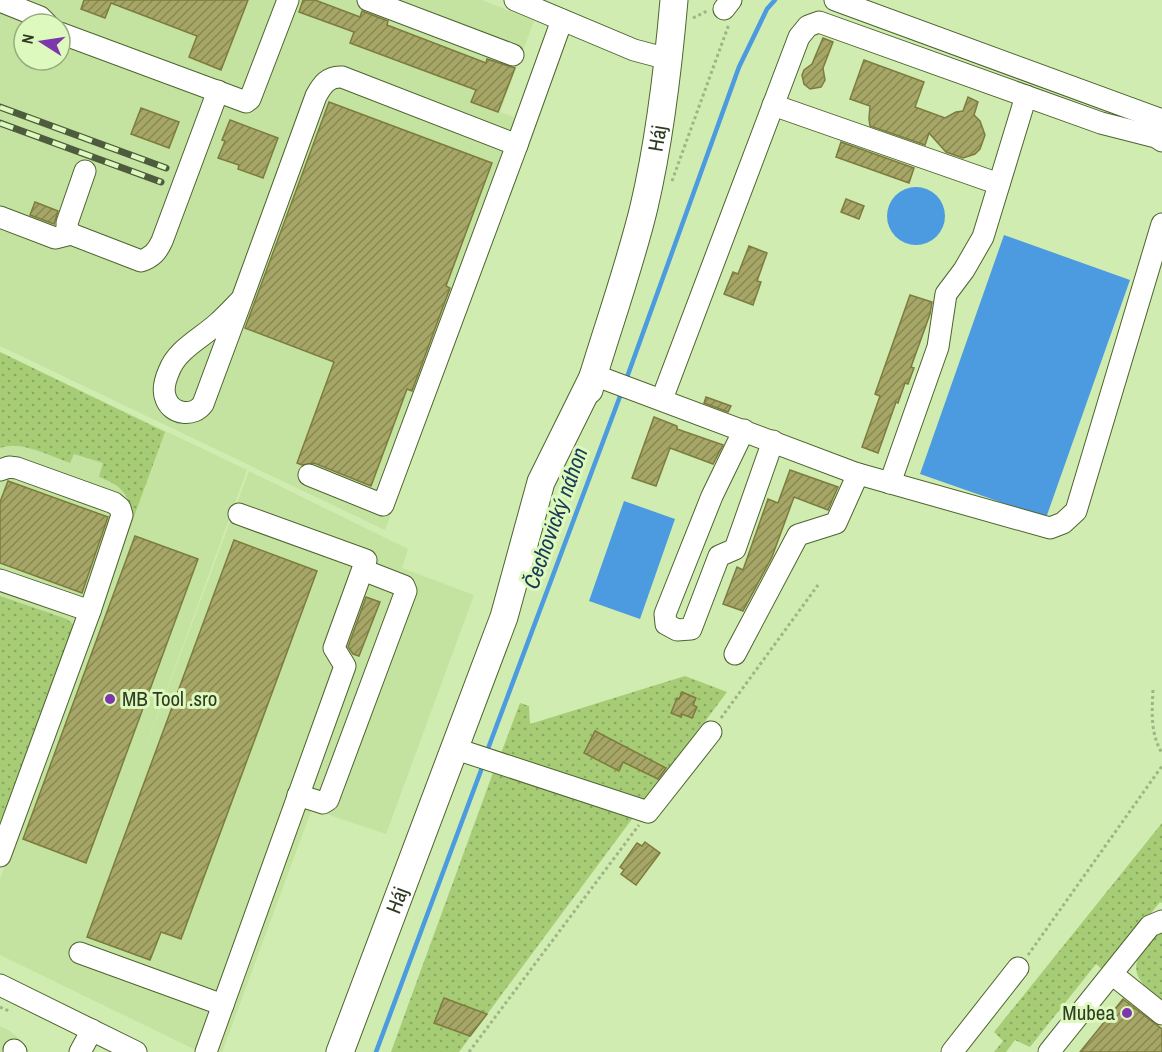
<svg xmlns="http://www.w3.org/2000/svg" width="1162" height="1052" font-family="'Archivo Narrow',sans-serif">
<style>
.built{fill:#c4e2a0;fill-rule:evenodd}
.grass{fill:url(#grass-dots)}
.water{fill:#4c9be1}
.lines{fill:none;stroke-linecap:round;stroke-linejoin:round}
.stream{stroke:#4c9be1;stroke-width:4.5}
.building{fill:url(#building-hatch);stroke:#7d7c3e;stroke-width:1.5}
.minor-casing{stroke:#4d642e;stroke-width:23}
.major-casing{stroke:#4d642e;stroke-width:29}
.path{stroke:#9eb584;stroke-width:3;stroke-dasharray:3 3;stroke-linecap:butt}
.minor{stroke:#fff;stroke-width:21}
.major{stroke:#fff;stroke-width:27}
.rail-casing{stroke:#4e5c3e;stroke-width:7}
.rail{stroke:#ddf9bd;stroke-width:4.5;stroke-dasharray:14;stroke-linecap:butt}
.poi-dot{fill:#7b37ab;stroke:#ddf9bd;stroke-width:2}
.labels{text-anchor:middle;stroke-width:6;stroke-linejoin:round;paint-order:stroke}
.street-label{font-size:21px;fill:#303b23;stroke:#ddf9bd}
.poi-label{font-size:21px;fill:#303b23;stroke:#ddf9bd;text-anchor:start}
.water-label{font-size:22px;font-style:italic;fill:#183956;stroke:#ddf9bd}
</style>
<defs>
<pattern id="grass-dots" width="8" height="8" patternUnits="userSpaceOnUse" patternTransform="scale(1.5)"><rect width="8" height="8" fill="#a7cc76"/><path d="M2 2h.1M6 6h.1" fill="none" stroke="#88a760" stroke-width="1.8" stroke-linecap="round"/></pattern>
<pattern id="building-hatch" width="6" height="6" patternUnits="userSpaceOnUse" patternTransform="scale(1.5)"><rect width="6" height="6" fill="#a6a667"/><path d="M-1 1l2-2M0 6l6-6M5 7l2-2" fill="none" stroke="#888854"/></pattern>
</defs>
<rect width="100%" height="100%" fill="#d0ecb0"/>
<g class="built">
<path d="M0 0H482L534 21 500 112 534 125 385 530 0 346ZM24 24H60V60H24Z"/>
<polygon points="0,352 247,470 134,779 249,471 408,549 402,568 474,595 386,834 312,809 222,1052 200,1052 0,955 0,879 90,637 0,832"/>
<polygon points="0,1026 10,1031 23,1042 20,1052 0,1052"/>
</g>
<g class="grass">
<path d="M0 352 165 432 128 533C132 502 131 489 99 477L103 463 74 454 70 463C49 456 22 440 0 448Z"/>
<polygon points="0,596 67,619 75,626 0,832"/>
<polygon points="685,676 727,692 644,803 500,756 520,703 529,706 530,724"/>
<polygon points="494,770 635,815 459,1052 391,1052"/>
<polygon points="1162,823 1162,903 1160,902 1106,969 1103,970 1096,964 1030,1047 1015,1040 1006,1052 994,1052 1003,1041 994,1032"/>
<path d="M1162 930V1000C1155 995 1146 989 1141 981 1127 962 1147 940 1162 930Z"/>
</g>
<g class="water">
<circle cx="916" cy="216" r="29"/>
<polygon points="1004,235 1130,280 1046,518 920,474"/>
<polygon points="624,501 675,519 640,619 589,601"/>
</g>
<g class="lines">
<g class="stream">
<polyline points="626,380 739,67 767,9 775,0"/>
<polyline points="486,754 622,391"/>
<polyline points="376,1052 483,765"/>
</g>
</g>
<g class="building">
<polygon points="84,0 248,0 221,70 189,57 197,36 111,3 105,18 81,9"/>
<polygon points="303,0 315,0 360,17 362,11 388,21 387,25 486,63 487,59 515,68 498,112 471,102 476,90 350,43 354,32 299,12"/>
<polygon points="823,38 833,42 823,68 825,80 821,87 810,89 804,84 802,75 804,70 812,64"/>
<polygon points="864,60 924,82 915,107 945,118 956,112 963,111 968,97 978,102 974,115 980,121 985,135 980,149 975,154 963,158 946,152 929,133 925,145 870,126 869,119 870,106 850,99"/>
<polygon points="329,102 492,163 446,286 450,288 412,391 407,389 371,486 314,463 302,465 297,463 334,362 245,328"/>
<polygon points="141,108 179,122 169,148 131,134"/>
<polygon points="230,120 278,138 263,178 238,169 239,165 218,158 225,141 222,140"/>
<polygon points="841,142 914,168 909,183 836,157"/>
<polygon points="846,199 864,206 859,219 841,212"/>
<polygon points="35,202 58,211 54,224 30,215"/>
<polygon points="749,246 767,253 757,281 761,282 753,305 724,294 733,272 738,274"/>
<polygon points="910,295 932,302 930,314 911,367 914,368 908,384 905,383 898,403 896,402 878,453 862,447 880,396 875,394"/>
<polygon points="706,397 731,406 728,412 704,403"/>
<polygon points="654,417 677,426 677,429 723,445 713,464 670,448 656,486 632,478"/>
<polygon points="790,470 838,487 828,510 794,497 772,557 743,611 723,604 737,567 743,570 768,499 778,503"/>
<polygon points="8,481 108,517 82,593 0,563 0,502"/>
<polygon points="135,536 198,559 86,863 23,839"/>
<polygon points="234,540 317,571 181,939 161,932 150,960 87,937"/>
<polygon points="366,597 380,602 359,656 353,654 348,647"/>
<polygon points="682,692 696,698 693,705 697,707 692,718 682,714 681,717 671,713 677,698 679,699"/>
<polygon points="595,731 666,768 664,771 658,779 623,762 619,771 584,753"/>
<polygon points="645,842 660,853 636,885 621,874 624,870 620,867 637,843 642,846"/>
<polygon points="444,998 487,1014 470,1036 434,1023"/>
<polygon points="1123,999 1162,1029 1162,1052 1080,1052"/>
</g>
<g class="lines">
<defs>
<g id="minor">
<polyline points="368,0 513,55"/>
<polyline points="515,0 634,50 668,59"/>
<polyline points="835,0 1162,120"/>
<polyline points="0,1 40,17 47,24"/>
<polyline points="724,9 731,0"/>
<polyline points="60,33 246,102 250,99 288,0"/>
<polyline points="773,105 999,184"/>
<path d="M85 171 67 223V227L71 234 141 261C152 257 157 252 162 241L218 91"/>
<polyline points="0,217 55,238 71,234"/>
<path d="M242 299 203 404C194 417 172 415 166 399 162 390 165 380 169 371 177 349 202 338 219 322 227 315 234 307 242 299L316 96C322 85 328 76 342 77L517 145 562 20"/>
<polyline points="594,375 855,473 1050,528 1063,523 1076,511 1162,224"/>
<polyline points="662,399 799,37 808,26 819,22 1101,123 1156,137 1162,141"/>
<polyline points="744,430 712,496 665,614 666,624 677,630 691,629 719,556 735,549 773,441"/>
<polyline points="0,470 9,467 17,468 114,503 120,508 122,515 90,611 0,580"/>
<polyline points="309,475 383,505 517,145"/>
<polyline points="890,483 938,347 946,294 964,270 983,237 1026,96"/>
<polyline points="735,654 798,535 836,523 858,474"/>
<polyline points="456,749 648,812 711,732"/>
<polyline points="298,795 323,803 328,800 406,591 404,586 363,570"/>
<polyline points="0,856 90,611"/>
<polyline points="80,953 223,1005"/>
<polyline points="1112,974 1162,1014"/>
<polyline points="0,985 136,1052"/>
<polyline points="14,1050 16,1052"/>
<polyline points="80,1052 92,1030"/>
<polyline points="206,1052 345,666 334,648 366,560 239,514"/>
<polyline points="952,1052 1018,968"/>
<polyline points="1049,1052 1150,926 1162,921"/>
</g>
<g id="major">
<path id="s1" d="M589 390C607 329 629 269 644 207 660 139 668 69 674 0"/>
<path id="s2" d="M340 1052 504 617 541 482 594 375"/>
</g>
</defs>
<use href="#minor" class="minor-casing"/>
<use href="#major" class="major-casing"/>
<g class="path">
<polyline points="693,18 709,10"/>
<polyline points="672,181 729,24"/>
<polyline points="559,489 565,490 574,465"/>
<path d="M1153 690C1152 712 1150 733 1162 753"/>
<polyline points="721,718 818,585"/>
<polyline points="1028,955 1162,766"/>
<polyline points="0,1007 11,1012"/>
<polyline points="469,1052 639,825"/>
</g>
<use href="#minor" class="minor"/>
<use href="#major" class="major"/>
<defs>
<g id="rail">
<polyline points="0,107 166,168"/>
<polyline points="0,123 161,182"/>
</g>
</defs>
<use href="#rail" class="rail-casing"/>
<use href="#rail" class="rail"/>
</g>
<g class="poi-dot">
<circle cx="110" cy="699" r="6"/>
<circle cx="1127" cy="1013" r="6"/>
</g>
<g class="labels">
<g class="street-label">
<text dy="7" stroke="none"><textPath href="#s1" startOffset="261">Háj</textPath></text>
<text dy="7" stroke="none"><textPath href="#s2" startOffset="162">Háj</textPath></text>
</g>
<g class="poi-label">
<text x="122" y="706">MB Tool .sro</text>
<text x="1115" y="1020" text-anchor="end">Mubea</text>
</g>
<g class="water-label">
<text transform="translate(555 518) rotate(-70)" y="8">Čechovický náhon</text>
</g>
</g>
<g transform="translate(42 42) rotate(282)"><circle r="28" fill="#ddf9bd" stroke="#98ad7f" stroke-width="1.5"/>
<path d="M0-4.5L10 22L0 15L-10 22Z" fill="#7b37ab"/>
<text y="-9" font-size="16" font-weight="bold" text-anchor="middle" fill="#303b23">N</text>
</g>
</svg>
